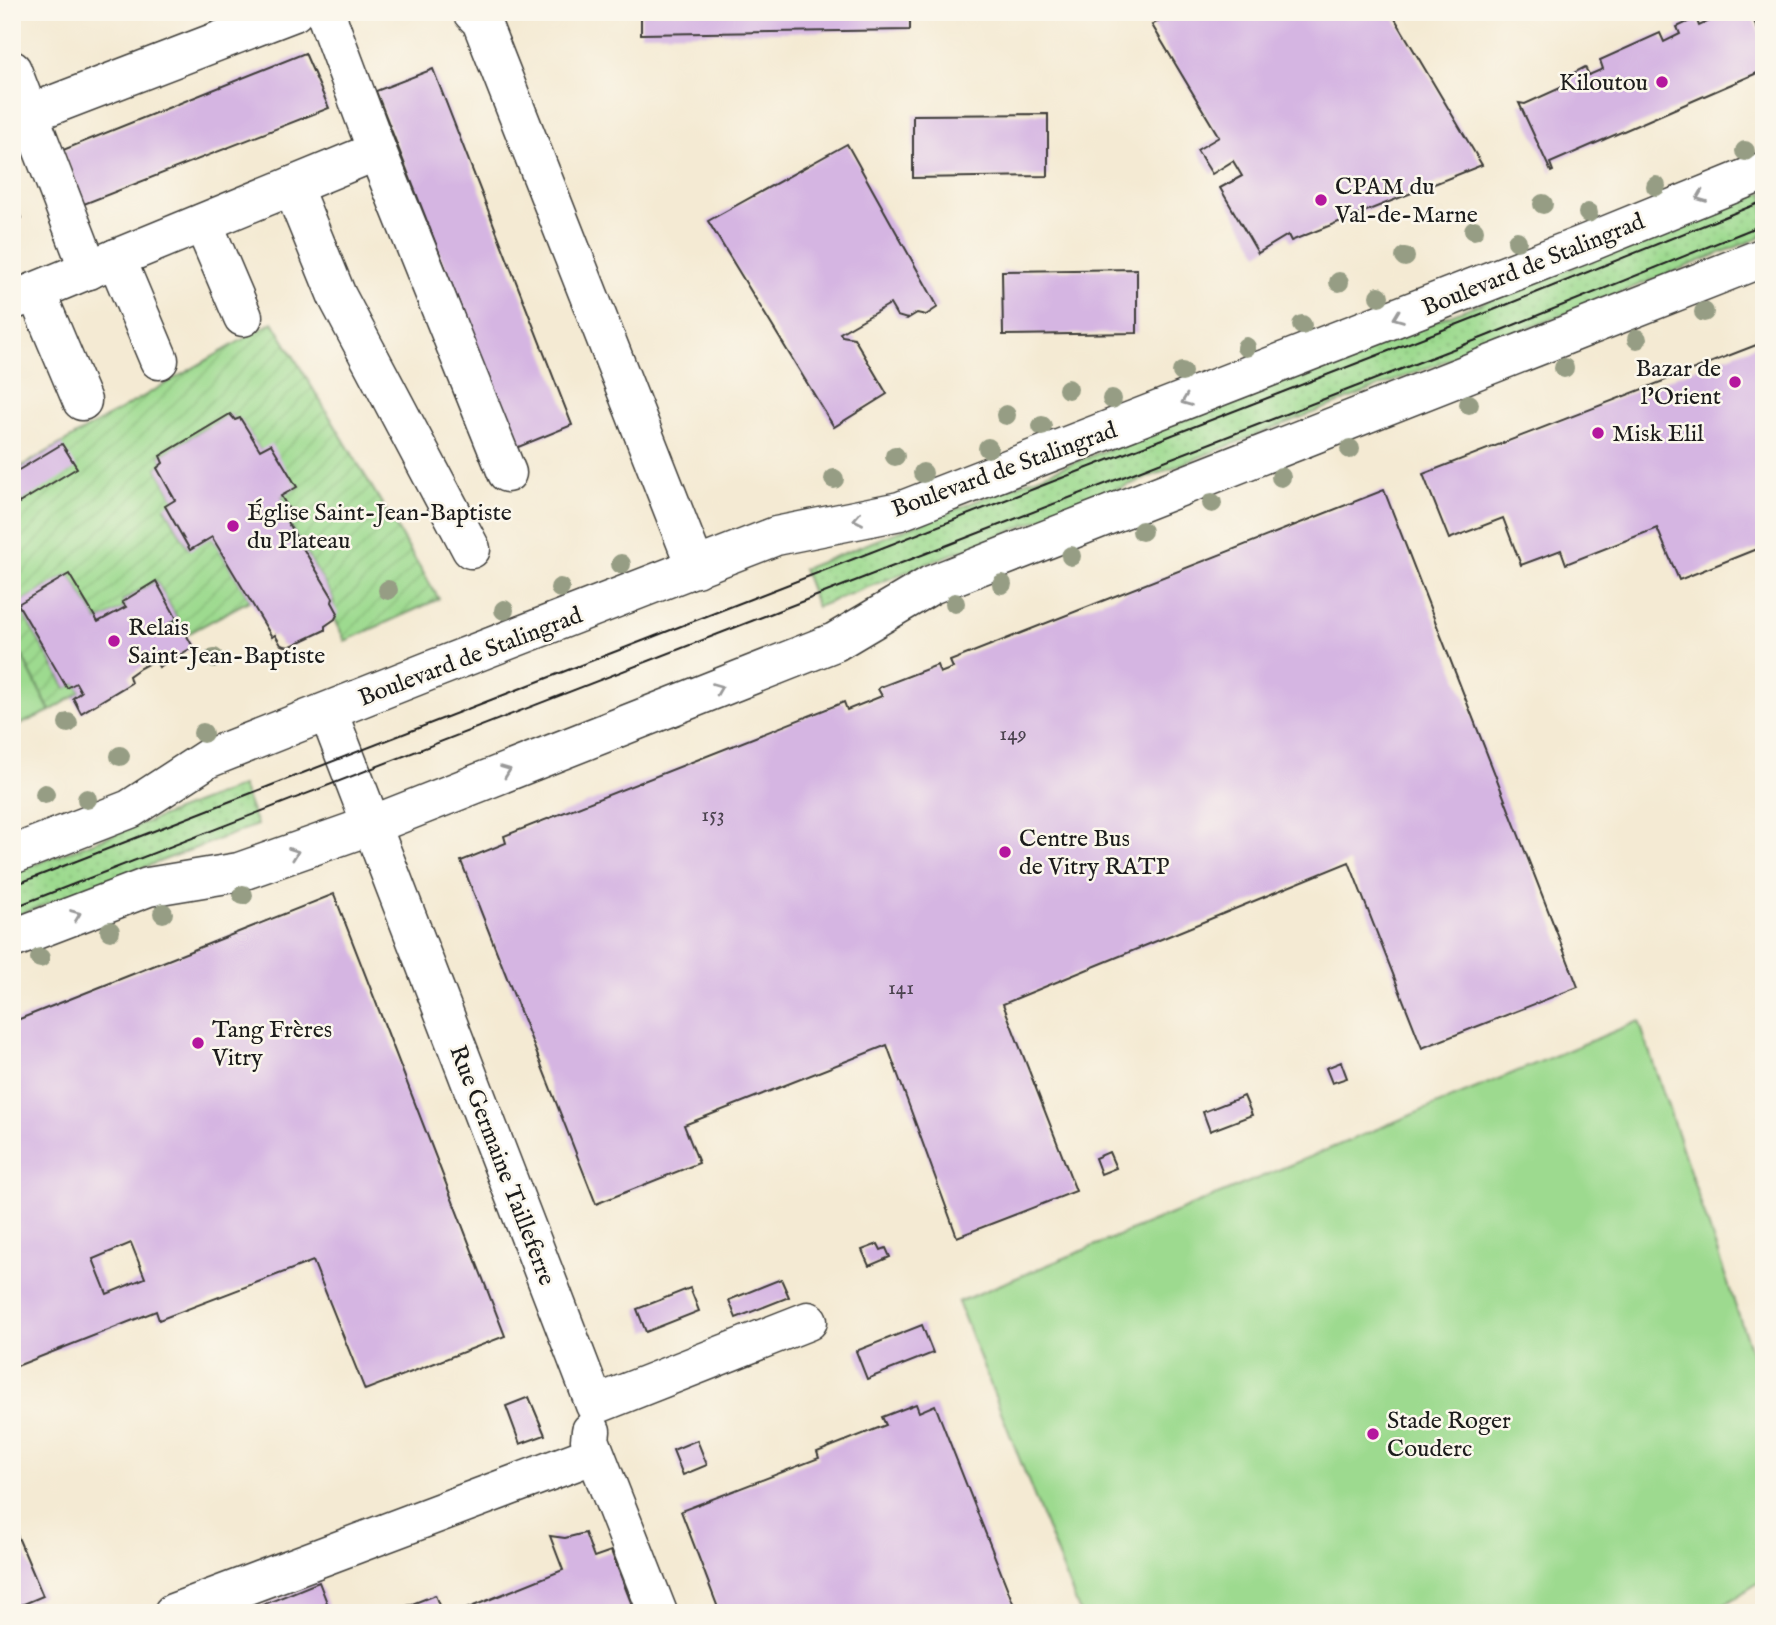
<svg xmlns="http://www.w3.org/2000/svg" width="1776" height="1625" font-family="'IM FELL English',serif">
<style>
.grass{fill:url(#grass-dots);stroke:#5c7b56;stroke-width:2}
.park{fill:#9dda8f;stroke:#5c7b56;stroke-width:2}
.garden{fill:url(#garden-furrows);stroke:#5c7b56;stroke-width:2}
.building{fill:#d5b5e2;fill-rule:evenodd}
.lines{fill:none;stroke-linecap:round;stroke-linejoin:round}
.minor-casing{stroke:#3c3b37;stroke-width:41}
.major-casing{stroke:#3c3b37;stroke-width:41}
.minor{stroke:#fff;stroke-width:38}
.major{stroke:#fff;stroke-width:38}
.tram{stroke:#1c1c1c;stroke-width:2}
.tree{fill:#969d84}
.oneway{stroke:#999}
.poi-dot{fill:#b5179e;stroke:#fbf7ec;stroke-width:2.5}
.labels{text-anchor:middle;stroke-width:5;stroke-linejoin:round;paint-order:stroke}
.number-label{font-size:21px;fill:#4a424e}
.poi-label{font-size:24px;fill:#1c1c1c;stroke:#fbf7ec;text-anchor:start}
.street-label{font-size:24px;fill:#1c1c1c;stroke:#fbf7ec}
</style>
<defs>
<pattern id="grass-dots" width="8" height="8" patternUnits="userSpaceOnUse" patternTransform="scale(1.75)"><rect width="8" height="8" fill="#9dda8f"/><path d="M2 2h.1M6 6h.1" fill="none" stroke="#87ba7b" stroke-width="1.8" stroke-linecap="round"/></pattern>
<pattern id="garden-furrows" width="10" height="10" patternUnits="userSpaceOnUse" patternTransform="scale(1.75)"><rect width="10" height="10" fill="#9dda8f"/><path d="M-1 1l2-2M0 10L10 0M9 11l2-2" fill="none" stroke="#87ba7b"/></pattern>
</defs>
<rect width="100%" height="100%" fill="#fbf7ec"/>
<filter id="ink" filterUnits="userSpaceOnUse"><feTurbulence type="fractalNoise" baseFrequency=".0143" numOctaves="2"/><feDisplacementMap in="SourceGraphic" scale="14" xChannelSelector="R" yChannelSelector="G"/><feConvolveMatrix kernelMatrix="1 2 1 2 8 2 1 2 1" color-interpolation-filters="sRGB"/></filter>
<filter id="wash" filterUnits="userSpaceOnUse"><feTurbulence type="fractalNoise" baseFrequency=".00686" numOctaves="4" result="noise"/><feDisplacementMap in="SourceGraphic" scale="28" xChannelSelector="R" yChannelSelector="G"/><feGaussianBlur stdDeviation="1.57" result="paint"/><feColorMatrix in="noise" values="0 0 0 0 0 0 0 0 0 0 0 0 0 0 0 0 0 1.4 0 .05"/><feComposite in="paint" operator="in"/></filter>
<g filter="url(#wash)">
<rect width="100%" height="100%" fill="#f4ead3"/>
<g class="grass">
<polygon points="1764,192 1764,236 817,607 803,569"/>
<polygon points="242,786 257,825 12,917 12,873"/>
</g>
<g class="park">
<polygon points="12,636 50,711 12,728"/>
<polygon points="1639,1021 1764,1390 1764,1579 1711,1613 1080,1613 958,1302"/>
</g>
<polygon class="garden" points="273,322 439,599 345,641 335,619 333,598 283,515 289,511 281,496 297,487 260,450 240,419 235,420 230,414 160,456 163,463 157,468 175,500 165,507 189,549 212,537 250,600 186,635 173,629 170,623 177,618 156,581 122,601 126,607 98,622 69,574 18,604 66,688 76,683 81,692 50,711 12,636 12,472"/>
<g id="blocks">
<g class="building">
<polygon points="641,12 910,12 910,30 641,34"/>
<polygon points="1174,12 1391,12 1482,165 1291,241 1288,235 1258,253 1220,188 1242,176 1233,161 1212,174 1197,150 1219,137 1152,25"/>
<polygon points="1729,12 1750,12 1764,43 1764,70 1550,163 1553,171 1551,172 1519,103 1525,104 1567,85 1564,78 1585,67 1589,75 1603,69 1600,60 1660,33 1664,42 1680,34 1677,27 1696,18 1699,26"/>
<polygon points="305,53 329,108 84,204 63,150"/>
<polygon points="433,69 572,425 516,448 376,91"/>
<polygon points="1048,114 1048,176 913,178 913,115"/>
<polygon points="847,144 938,307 926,315 917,313 907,319 897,316 890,304 840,333 842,336 854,338 887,394 834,427 708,221"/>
<polygon points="12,195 21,218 12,222"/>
<polygon points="1137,269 1137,333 1003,335 1002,271"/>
<polygon points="1764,342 1764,546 1679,580 1657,528 1566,564 1561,550 1521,565 1503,518 1449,539 1423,474"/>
<polygon points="230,414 235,420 240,418 260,450 271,444 297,487 281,496 290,511 283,515 333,598 332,602 338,613 335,619 325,626 325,630 289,647 281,645 275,635 272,637 212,537 190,550 165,506 175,500 157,468 163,463 160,456"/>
<polygon points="62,444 77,468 19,503 12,493 12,474"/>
<polygon points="1384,490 1578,987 1422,1048 1349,862 1003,1004 1076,1191 957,1237 887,1045 684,1125 699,1163 596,1204 461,861 506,843 504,836 844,702 847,710 882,696 878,689 880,687 937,665 940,673 953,668 950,661"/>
<polygon points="69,574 98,622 126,607 122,602 156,581 177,619 170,623 173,629 181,625 193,647 159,667 155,660 140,668 129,676 131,683 81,713 73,698 81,692 76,683 67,688 18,604"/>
<path d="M334 894 505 1336 365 1390 313 1261 159 1320 156 1311 12 1368V1022ZM131 1243 145 1278 107 1294 93 1259Z"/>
<polygon points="1341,1062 1347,1078 1332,1083 1326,1068"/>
<polygon points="1244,1096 1252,1115 1210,1131 1203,1112"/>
<polygon points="1109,1152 1116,1168 1101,1174 1095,1158"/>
<polygon points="878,1244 881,1250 886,1248 890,1257 869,1266 862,1250"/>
<polygon points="781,1279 789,1297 736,1318 729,1300"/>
<polygon points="690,1288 699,1311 646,1332 637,1309"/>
<polygon points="922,1325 933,1353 867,1379 856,1351"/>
<polygon points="529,1397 545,1435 520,1444 506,1406"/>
<polygon points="916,1404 919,1412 935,1405 1017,1613 720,1613 681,1511 819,1458 817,1452 886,1425 882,1417"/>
<polygon points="697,1440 707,1465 683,1475 673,1450"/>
<polygon points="12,1523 43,1596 12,1609"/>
<polygon points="585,1533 594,1557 611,1551 635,1613 456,1613 563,1570 550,1536 565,1538"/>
<polygon points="319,1582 331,1613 243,1613"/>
<polygon points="435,1595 442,1613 389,1613"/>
</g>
</g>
</g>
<g filter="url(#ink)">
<use href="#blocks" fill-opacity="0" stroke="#3c3b37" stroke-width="2"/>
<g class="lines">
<defs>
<g id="minor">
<polyline points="325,12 377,151 507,473"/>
<polyline points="472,12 481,21 696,568"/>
<polyline points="12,70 89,270"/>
<polyline points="29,114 294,12"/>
<polyline points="292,186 337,296 471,549"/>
<polyline points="203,223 243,317"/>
<polyline points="116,258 159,360"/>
<polyline points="36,292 82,401"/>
<polyline points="12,301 377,151"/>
<polyline points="328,712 595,1405 808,1321"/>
<polyline points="591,1431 590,1440 658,1613"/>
<polyline points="173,1613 595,1454"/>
</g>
<g id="major">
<polyline points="12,855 130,809 207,759 434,669 776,536 900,511 1580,246 1764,171"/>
<polyline points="12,939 148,887 239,872 372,825 835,642 931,585 1764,257"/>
</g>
</defs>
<use href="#minor" class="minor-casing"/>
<use href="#major" class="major-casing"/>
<use href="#minor" class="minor"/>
<use href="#major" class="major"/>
<g class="tram">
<polyline points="12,886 1476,317 1764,201"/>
<polyline points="12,908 1484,337 1764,224"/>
</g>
</g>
<g class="tree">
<circle cx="1745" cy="151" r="10"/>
<circle cx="1656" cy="186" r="10"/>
<circle cx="1543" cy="204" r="10"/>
<circle cx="1588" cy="213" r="10"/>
<circle cx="1474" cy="230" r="10"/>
<circle cx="1517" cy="241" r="10"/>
<circle cx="1405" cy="257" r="10"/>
<circle cx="1339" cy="282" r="10"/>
<circle cx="1379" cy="296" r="10"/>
<circle cx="1704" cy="312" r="10"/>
<circle cx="1302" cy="325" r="10"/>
<circle cx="1637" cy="339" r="10"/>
<circle cx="1246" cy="347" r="10"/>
<circle cx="1564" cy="368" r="10"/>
<circle cx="1182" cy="372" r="10"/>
<circle cx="1068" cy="389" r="10"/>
<circle cx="1112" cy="399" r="10"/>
<circle cx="1469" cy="404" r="10"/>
<circle cx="1006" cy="415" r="10"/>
<circle cx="1042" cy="426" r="10"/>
<circle cx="988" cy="448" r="10"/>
<circle cx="1350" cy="449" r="10"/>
<circle cx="895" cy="456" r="10"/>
<circle cx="923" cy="473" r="10"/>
<circle cx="1281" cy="477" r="10"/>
<circle cx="834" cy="479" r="10"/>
<circle cx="1212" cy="503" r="10"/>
<circle cx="1142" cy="531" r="10"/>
<circle cx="1071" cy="556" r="10"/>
<circle cx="621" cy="564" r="10"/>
<circle cx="1002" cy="584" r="10"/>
<circle cx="560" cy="588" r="10"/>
<circle cx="388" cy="590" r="10"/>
<circle cx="955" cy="603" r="10"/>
<circle cx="504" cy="610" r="10"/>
<circle cx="214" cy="658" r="10"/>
<circle cx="68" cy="723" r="10"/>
<circle cx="203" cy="733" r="10"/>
<circle cx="120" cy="756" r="10"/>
<circle cx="45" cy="794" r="10"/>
<circle cx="87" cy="799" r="10"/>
<circle cx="243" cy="895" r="10"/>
<circle cx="163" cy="913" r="10"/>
<circle cx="110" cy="931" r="10"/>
<circle cx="40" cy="958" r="10"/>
</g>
<defs><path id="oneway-chevron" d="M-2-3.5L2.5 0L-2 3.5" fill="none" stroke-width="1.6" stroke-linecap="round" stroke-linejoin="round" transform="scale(1.75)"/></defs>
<g class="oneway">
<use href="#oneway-chevron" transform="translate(1701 197) rotate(158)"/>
<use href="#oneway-chevron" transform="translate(1398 317) rotate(159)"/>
<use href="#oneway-chevron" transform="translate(1186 401) rotate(159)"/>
<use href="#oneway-chevron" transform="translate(858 519) rotate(169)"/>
<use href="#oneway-chevron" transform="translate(718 688) rotate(-22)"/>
<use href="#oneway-chevron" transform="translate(506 771) rotate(-21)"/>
<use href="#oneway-chevron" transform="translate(294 853) rotate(-20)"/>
<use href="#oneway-chevron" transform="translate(76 915) rotate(-21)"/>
</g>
</g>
<g class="poi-dot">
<circle cx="1662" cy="82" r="7"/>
<circle cx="1321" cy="200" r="7"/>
<circle cx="1735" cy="382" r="7"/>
<circle cx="1598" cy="433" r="7"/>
<circle cx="233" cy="526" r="7"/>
<circle cx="114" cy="641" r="7"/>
<circle cx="1005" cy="852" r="7"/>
<circle cx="198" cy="1043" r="7"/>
<circle cx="1373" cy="1434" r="7"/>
</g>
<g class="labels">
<g class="number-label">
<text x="1013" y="740">149</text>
<text x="713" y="821">153</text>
<text x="901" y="994">141</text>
</g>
<g class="poi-label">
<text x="1648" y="90" text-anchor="end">Kiloutou</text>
<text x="1335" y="194">CPAM du<tspan x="1335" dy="28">Val-de-Marne</tspan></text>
<text x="1721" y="376" text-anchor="end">Bazar de<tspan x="1721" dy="28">l'Orient</tspan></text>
<text x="1612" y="441">Misk Elil</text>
<text x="247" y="520">Église Saint-Jean-Baptiste<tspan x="247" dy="28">du Plateau</tspan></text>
<text x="128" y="635">Relais<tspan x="128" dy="28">Saint-Jean-Baptiste</tspan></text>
<text x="1019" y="846">Centre Bus<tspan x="1019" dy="28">de Vitry RATP</tspan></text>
<text x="212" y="1037">Tang Frères<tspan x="212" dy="28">Vitry</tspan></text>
<text x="1387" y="1428">Stade Roger<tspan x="1387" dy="28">Couderc</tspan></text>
</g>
<g class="street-label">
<text transform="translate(1533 264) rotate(-22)" y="8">Boulevard de Stalingrad</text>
<text transform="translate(1004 469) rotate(-20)" y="8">Boulevard de Stalingrad</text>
<text transform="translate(470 656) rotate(-21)" y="8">Boulevard de Stalingrad</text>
<text transform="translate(503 1165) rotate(69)" y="8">Rue Germaine Tailleferre</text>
</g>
</g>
<rect width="1776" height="1625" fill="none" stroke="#fbf7ec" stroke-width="42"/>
</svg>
